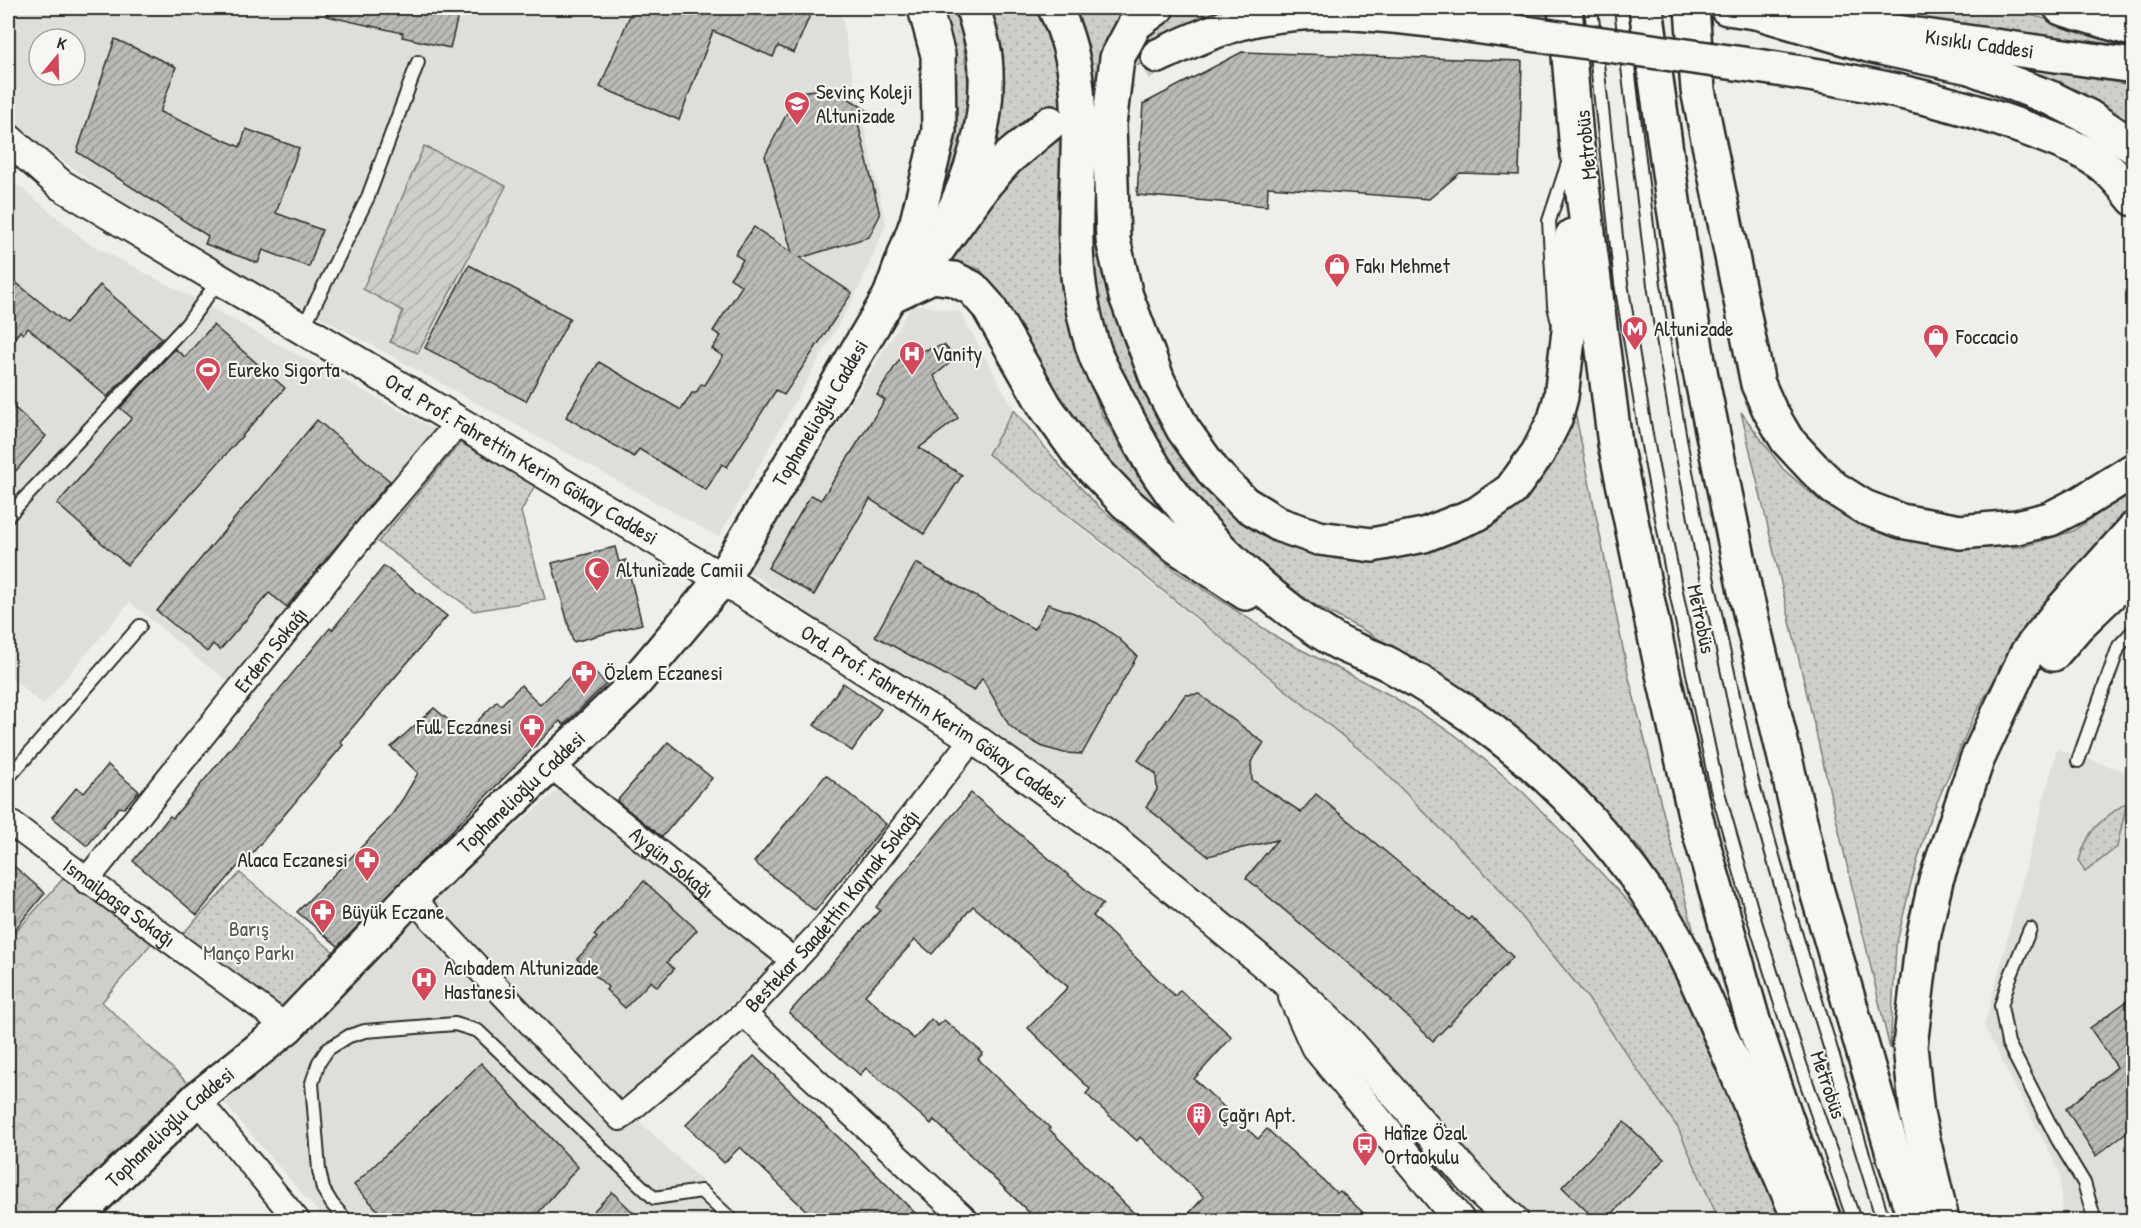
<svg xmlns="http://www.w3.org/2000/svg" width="2141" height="1228" font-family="'Patrick Hand',sans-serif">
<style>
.built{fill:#dededb;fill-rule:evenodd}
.grass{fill:url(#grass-dots);stroke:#7c7c7a;stroke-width:1.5}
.forest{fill:url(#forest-crowns);stroke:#7c7c7a;stroke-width:1.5}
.garden{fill:url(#garden-furrows);stroke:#7c7c7a;stroke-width:1.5}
.building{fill:url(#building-hatch);stroke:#2b2b2b;stroke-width:1.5}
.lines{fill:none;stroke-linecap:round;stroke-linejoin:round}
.trunk-tunnel{stroke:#c7c7c4;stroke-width:33;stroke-dasharray:33 16;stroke-linecap:butt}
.service-casing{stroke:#2b2b2b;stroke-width:16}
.minor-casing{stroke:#2b2b2b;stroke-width:28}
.tertiary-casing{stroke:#2b2b2b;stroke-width:34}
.secondary-casing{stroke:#2b2b2b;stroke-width:38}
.primary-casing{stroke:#2b2b2b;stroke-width:38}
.trunk-casing{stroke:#2b2b2b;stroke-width:38}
.service{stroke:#f6f6f2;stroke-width:12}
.minor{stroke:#f6f6f2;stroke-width:24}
.tertiary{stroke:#f6f6f2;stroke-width:30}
.secondary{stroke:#f6f6f2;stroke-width:33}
.primary{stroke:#f6f6f2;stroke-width:33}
.trunk{stroke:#f6f6f2;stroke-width:33}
.trunk-bridge-casing{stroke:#2b2b2b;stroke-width:38;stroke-linecap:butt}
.trunk-bridge{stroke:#f6f6f2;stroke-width:33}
.labels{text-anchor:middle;stroke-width:4.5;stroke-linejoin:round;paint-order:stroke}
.street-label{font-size:21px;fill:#2b2b2b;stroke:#f6f6f2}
.poi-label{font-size:21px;fill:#2b2b2b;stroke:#f6f6f2;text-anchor:start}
.park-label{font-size:21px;fill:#545453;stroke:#f6f6f2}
</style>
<defs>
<pattern id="grass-dots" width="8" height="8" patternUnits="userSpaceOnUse" patternTransform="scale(1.5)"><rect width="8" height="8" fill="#cececa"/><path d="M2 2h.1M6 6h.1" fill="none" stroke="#b1b1ae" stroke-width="1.8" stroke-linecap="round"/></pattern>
<pattern id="forest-crowns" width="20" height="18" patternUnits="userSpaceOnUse" patternTransform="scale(1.5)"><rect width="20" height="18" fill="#cececa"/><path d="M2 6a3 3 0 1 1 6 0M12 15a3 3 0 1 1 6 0" fill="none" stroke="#b1b1ae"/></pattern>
<pattern id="garden-furrows" width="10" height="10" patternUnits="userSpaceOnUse" patternTransform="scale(1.5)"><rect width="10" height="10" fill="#cececa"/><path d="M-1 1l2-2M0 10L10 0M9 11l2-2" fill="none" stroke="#b1b1ae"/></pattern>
<pattern id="building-hatch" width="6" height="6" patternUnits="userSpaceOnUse" patternTransform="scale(1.5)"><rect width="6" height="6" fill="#babab7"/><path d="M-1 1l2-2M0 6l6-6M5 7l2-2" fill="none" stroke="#979795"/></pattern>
</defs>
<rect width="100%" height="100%" fill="#eeeeea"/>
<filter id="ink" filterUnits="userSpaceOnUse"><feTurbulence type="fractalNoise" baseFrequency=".0167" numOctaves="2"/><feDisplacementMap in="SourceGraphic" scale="12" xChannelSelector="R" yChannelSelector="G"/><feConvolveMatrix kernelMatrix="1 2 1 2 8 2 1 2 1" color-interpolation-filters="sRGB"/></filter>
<g filter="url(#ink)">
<g class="built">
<path d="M8 8H841L848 55 886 224 859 288 719 537 140 217 8 121ZM39 39H75V75H39Z"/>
<polygon points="8,177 88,243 191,297 460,443 378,542 238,688 198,659 130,602 43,705 8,675"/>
<polygon points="913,304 960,312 1014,410 988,454 1376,763 1495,884 1587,997 1678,1128 1719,1220 1525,1220 1370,1092 1142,847 747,570"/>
<polygon points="2057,749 2133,774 2133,1220 2062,1220 2060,1172 1984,1027"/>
<polygon points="565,784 768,951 769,965 765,973 622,1105 743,1220 325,1220 223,1102 426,904"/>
</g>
<g class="grass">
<polygon points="941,8 959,8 969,92 964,145 928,235 949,165 953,106"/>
<polygon points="986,8 1038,8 1056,52 1062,84 1065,136 1061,163 1057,232 1062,285 1069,318 1101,413 1137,475 1181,530 1177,533 1100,454 1057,393 980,269 942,261 1017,170 1065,136 1049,107 986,166"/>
<polygon points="1070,8 1135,8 1123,19 1098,72 1092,73 1078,25"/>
<polygon points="1184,8 1242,8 1192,23 1151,40 1155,53 1141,64 1129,68 1155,23"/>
<polygon points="1844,8 1981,8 2026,14 2073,26 2133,17 2133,47"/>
<polygon points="2019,67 2133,85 2133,127 2086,95"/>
<polygon points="1090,145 1102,245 1223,495 1383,554 1457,542 1508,510 1552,462 1573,402 1629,678 1694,933 1639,848 1557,765 1445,681 1369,633 1296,595 1256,562 1181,485 1115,367 1099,311 1090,243"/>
<polygon points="1014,410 1062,468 1100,508 1177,572 1280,639 1390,695 1454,734 1522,791 1589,860 1646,921 1682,987 1744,1126 1780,1220 1719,1220 1678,1128 1587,997 1495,884 1376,763 1105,544 988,454"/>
<polygon points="1741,412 1783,469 1820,501 1852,519 1954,546 2022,547 2073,531 2121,498 2133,486 2133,508 2069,578 2011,650 1974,716 1929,821 1911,883 1896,946 1890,1049"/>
<polygon points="460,443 537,481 521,512 545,599 474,611 378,542"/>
<path d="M2127 802 2117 847 2085 872 2079 861C2088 828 2100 821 2127 802Z"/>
<polygon points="240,873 348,964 287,1027 174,943"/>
</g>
<polygon class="forest" points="68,873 156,938 102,1002 192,1087 53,1220 8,1220 8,941"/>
<polygon class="garden" points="424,146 506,186 418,353 390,342 403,311 363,289"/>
<g class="building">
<polygon points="327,8 460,8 450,48 402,37 403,33 326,16"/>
<polygon points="633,8 813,8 794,53 778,46 773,57 713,31 679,120 600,87"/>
<polygon points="115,39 176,67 160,112 240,147 246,129 299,148 276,213 322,230 309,267 263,250 258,263 205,244 208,236 77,152"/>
<polygon points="1242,52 1522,61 1519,175 1460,173 1429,199 1268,187 1267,206 1137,195 1143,104"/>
<polygon points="833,88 874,115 857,119 880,215 869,237 800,258 852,293 784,395 776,390 727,467 722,464 706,490 639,449 634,457 566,417 599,362 681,410 692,393 696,393 701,384 705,385 723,356 712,349 721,336 713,331 742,286 730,278 743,260 735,254 754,227 792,253 765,156 798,92"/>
<polygon points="469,265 570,318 526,401 425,348"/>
<polygon points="8,276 66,323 100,285 162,338 107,397 28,328 23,334 20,331 8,346"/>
<polygon points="213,325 285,388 127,565 57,504 132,418 120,408 175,349 185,357"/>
<polygon points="944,345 956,358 934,376 958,418 919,448 962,475 924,534 870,499 814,595 768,568 811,495 821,500 885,400 877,395 899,360 905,355"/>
<polygon points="8,402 46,436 8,480"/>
<polygon points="317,420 390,481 287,607 269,593 220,650 213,644 207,652 157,611"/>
<polygon points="615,547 619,562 626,560 642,624 573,642 552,563"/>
<polygon points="916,563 1034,629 1048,604 1074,613 1097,623 1117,637 1137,656 1082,754 1064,753 1043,747 1021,735 1009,725 982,678 974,691 875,636"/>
<polygon points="384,566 447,616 340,742 343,745 250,856 248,854 197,915 133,861 170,816 173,818 330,628 332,630"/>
<polygon points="585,662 606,684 564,725 560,721 338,946 297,912 389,819 404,797 418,773 391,747 434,708 465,734 497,701 501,705 521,685 540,705"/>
<polygon points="843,683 881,709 852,751 814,725"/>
<polygon points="1199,694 1264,743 1251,762 1252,780 1301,812 1316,794 1468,920 1471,917 1513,957 1433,1041 1391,1001 1392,1000 1246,878 1277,840 1208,856 1146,807 1157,790 1156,774 1138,760 1185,695"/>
<polygon points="668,742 712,778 662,837 617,801"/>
<polygon points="108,765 139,791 124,808 119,807 87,846 52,817 77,787 84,793"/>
<polygon points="826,775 886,824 815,911 754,862"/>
<polygon points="971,793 1103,904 1093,916 1175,996 1180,990 1232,1037 1194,1079 1258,1139 1267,1129 1337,1193 1340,1191 1372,1221 1182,1221 1204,1197 1140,1137 1137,1141 1086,1094 1090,1089 1028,1028 1068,987 973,906 932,954 915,940 865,995 914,1039 931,1019 938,1026 944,1020 983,1053 978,1059 1050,1128 1049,1129 1142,1221 1038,1221 934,1120 931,1124 866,1068 860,1075 789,1013 880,910 876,907"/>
<polygon points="8,861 45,893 8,938"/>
<polygon points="644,881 697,930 667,962 674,969 657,987 651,981 625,1008 606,990 608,987 577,959 597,938 594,935"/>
<polygon points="2133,997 2133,1127 2096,1156 2066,1109 2117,1067 2090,1028"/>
<polygon points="754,1056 863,1161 923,1221 817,1221 740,1147 724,1163 686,1125"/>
<polygon points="481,1063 578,1167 531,1221 388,1221 354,1185"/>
<polygon points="1624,1122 1664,1159 1605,1221 1597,1221 1562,1187"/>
<polygon points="612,1192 642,1221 584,1221"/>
</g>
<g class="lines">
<polyline class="trunk-tunnel" points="1058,116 1093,91 1158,56"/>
<defs>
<g id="service">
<polyline points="1591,8 1621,283 1646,435 1674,582 1717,789 1752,912 1800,1064 1854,1220"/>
<polyline points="1621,8 1654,285 1682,451 1702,554 1751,778 1786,903 1883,1220"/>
<polyline points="1557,319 1554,306 1549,221 1569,160"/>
<polyline points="302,330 368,197 418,62"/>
<polyline points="8,516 187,324 219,280"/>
<polyline points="2078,761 2119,646 2134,630"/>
<polyline points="8,778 140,626"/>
<polyline points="2030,929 2009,980 2001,1006 2008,1043 2058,1140 2084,1183 2093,1214 2091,1220"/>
<polyline points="346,1220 332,1204 323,1189 319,1170 312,1083 319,1062 328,1049 349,1036 365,1031 455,1024 478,1031 654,1198 701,1191 732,1220"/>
</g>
<g id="minor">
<path id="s1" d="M550 765 794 961"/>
<path id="s2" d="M8 821 287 1027"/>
<path id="s3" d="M86 881 372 524 458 423"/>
<path id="s4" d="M411 897 620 1118 744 1014 826 926 973 738"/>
<polyline points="744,1014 966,1220"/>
<polyline points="197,1099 297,1220"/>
</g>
<g id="tertiary">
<path id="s5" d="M8 139 61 185 722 579 973 738 1118 843 1288 983 1344 1036 1483 1193 1513 1220"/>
<polyline points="1294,997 1316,1046 1459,1220"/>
</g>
<g id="secondary">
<path id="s6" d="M72 1220 197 1099 287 1027 411 897 625 694 722 579 890 296"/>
</g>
<g id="primary">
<path id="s7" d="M1727 8 2134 66"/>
<path d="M948 223C974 171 991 115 985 57 983 41 977 23 973 8"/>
<polyline points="890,296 917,222 939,131 938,55 925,8"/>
</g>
<g id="trunk">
<path d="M1055 8C1093 85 1073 163 1076 245 1077 281 1084 322 1096 356 1101 370 1110 383 1116 397 1130 423 1143 451 1160 476 1200 536 1272 603 1334 640 1352 651 1372 655 1390 665 1424 684 1459 706 1491 730 1557 780 1615 842 1660 912 1689 958 1710 1011 1732 1061 1754 1114 1777 1167 1800 1220"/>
<polyline points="1157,8 1135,24 1117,58 1109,125 1113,240 1126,296 1158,381 1183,429 1215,474 1244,503 1280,525 1319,538 1372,545 1424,535 1477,514 1511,490 1538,453 1555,419 1561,397 1569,331 1572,236"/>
<polyline points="1565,8 1576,139 1615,444 1661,665 1696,819 1754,1024 1787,1121 1824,1220"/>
<polyline points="1646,8 1673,201 1698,361 1745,591 1816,888 1893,1153 1915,1220"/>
<polyline points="1692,8 1698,90 1758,384 1770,411 1787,440 1814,469 1834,488 1864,507 1901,521 1960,532 2017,527 2050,519 2081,503 2134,470"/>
<polyline points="2061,8 2128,28"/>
<polyline points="1753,11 1868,45 1970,67 2053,99 2089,117 2134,147"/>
<path d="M1158 56C1182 45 1205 34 1230 26 1298 4 1369 13 1439 21"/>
<path d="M1757 66C1852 80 1943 97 2033 131 2058 141 2086 150 2106 168 2116 176 2125 188 2134 199"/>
<polyline points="927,264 985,184 1008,158 1050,123"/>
<polyline points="890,296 932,276 954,279 972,288 988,306 1045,406 1080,455 1126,503 1176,546 1246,593"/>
<polyline points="2053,654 2078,625 2134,571"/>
<polyline points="1942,1220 1917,1114 1910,1046 1923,938 1936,880 1977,760 2027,653 2057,615 2134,529"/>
</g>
</defs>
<use href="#service" class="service-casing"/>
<use href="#minor" class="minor-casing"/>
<use href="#tertiary" class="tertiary-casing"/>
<use href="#secondary" class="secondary-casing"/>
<use href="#primary" class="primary-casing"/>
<use href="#trunk" class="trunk-casing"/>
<use href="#service" class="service"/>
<use href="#minor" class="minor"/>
<use href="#tertiary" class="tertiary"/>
<use href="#secondary" class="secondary"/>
<use href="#primary" class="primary"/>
<use href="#trunk" class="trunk"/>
<defs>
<polyline id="trunk-bridge" points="1439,21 1757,66"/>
</defs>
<use href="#trunk-bridge" class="trunk-bridge-casing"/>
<use href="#trunk-bridge" class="trunk-bridge"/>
</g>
</g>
<defs>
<symbol id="school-pin" viewBox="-11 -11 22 30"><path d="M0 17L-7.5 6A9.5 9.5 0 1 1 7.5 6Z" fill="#d1495b" stroke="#f6f6f2"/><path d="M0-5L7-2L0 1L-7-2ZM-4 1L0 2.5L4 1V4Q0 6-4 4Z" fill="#fff"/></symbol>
<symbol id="shop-pin" viewBox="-11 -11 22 30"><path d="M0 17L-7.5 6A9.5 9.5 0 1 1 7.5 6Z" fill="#d1495b" stroke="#f6f6f2"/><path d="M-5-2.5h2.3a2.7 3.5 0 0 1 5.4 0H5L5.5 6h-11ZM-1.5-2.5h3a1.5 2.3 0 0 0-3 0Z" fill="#fff"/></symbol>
<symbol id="metro-pin" viewBox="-11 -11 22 30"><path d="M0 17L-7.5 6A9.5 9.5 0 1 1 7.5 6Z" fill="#d1495b" stroke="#f6f6f2"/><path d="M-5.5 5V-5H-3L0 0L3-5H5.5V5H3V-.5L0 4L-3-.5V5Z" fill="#fff"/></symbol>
<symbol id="hospital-pin" viewBox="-11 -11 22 30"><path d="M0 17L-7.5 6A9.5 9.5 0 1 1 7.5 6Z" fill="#d1495b" stroke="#f6f6f2"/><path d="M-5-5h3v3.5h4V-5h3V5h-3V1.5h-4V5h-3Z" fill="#fff"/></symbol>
<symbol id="stadium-pin" viewBox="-11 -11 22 30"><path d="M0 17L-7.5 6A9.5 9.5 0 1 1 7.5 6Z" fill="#d1495b" stroke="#f6f6f2"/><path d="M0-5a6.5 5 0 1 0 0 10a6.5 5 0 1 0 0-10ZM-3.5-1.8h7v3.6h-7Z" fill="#fff"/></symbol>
<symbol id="mosque-pin" viewBox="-11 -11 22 30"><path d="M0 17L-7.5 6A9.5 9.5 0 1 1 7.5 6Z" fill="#d1495b" stroke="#f6f6f2"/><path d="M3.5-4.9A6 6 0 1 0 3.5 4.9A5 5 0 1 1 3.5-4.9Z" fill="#fff"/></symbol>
<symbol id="pharmacy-pin" viewBox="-11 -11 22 30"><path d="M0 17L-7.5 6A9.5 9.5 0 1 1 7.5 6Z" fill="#d1495b" stroke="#f6f6f2"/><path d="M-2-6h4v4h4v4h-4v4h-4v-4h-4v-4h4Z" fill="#fff"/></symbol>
<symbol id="building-pin" viewBox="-11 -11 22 30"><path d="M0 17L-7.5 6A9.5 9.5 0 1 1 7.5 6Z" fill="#d1495b" stroke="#f6f6f2"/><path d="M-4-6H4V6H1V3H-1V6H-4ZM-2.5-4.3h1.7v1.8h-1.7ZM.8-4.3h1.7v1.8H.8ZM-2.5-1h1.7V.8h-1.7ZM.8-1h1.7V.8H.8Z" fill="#fff"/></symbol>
<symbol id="bus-pin" viewBox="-11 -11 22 30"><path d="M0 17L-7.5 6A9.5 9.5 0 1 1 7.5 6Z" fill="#d1495b" stroke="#f6f6f2"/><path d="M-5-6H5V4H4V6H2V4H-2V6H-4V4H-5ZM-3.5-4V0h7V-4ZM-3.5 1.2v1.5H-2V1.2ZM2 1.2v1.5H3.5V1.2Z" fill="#fff"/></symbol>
</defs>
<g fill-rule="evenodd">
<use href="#school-pin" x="782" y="89" width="30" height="40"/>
<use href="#shop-pin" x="1322" y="251" width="30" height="40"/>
<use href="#metro-pin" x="1620" y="314" width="30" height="40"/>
<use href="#shop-pin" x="1921" y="322" width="30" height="40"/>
<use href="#hospital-pin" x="897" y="339" width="30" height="40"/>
<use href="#stadium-pin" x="193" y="355" width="30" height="40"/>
<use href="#mosque-pin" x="582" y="555" width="30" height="40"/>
<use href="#pharmacy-pin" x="569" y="658" width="30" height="40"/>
<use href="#pharmacy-pin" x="517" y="712" width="30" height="40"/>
<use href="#pharmacy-pin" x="352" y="845" width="30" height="40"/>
<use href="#pharmacy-pin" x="308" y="897" width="30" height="40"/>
<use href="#hospital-pin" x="409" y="965" width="30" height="40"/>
<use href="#building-pin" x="1184" y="1100" width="30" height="40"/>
<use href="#bus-pin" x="1350" y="1130" width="30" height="40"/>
</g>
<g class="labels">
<g class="street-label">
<text dy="7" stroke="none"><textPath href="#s7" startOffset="255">Kısıklı Caddesi</textPath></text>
<text transform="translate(1586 145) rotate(-96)" y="7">Metrobüs</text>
<text dy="7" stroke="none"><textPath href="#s6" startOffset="1107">Tophanelioğlu Caddesi</textPath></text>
<text dy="7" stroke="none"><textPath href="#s5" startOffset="606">Ord. Prof. Fahrettin Kerim Gökay Caddesi</textPath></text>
<text transform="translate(1701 619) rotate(78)" y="7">Metrobüs</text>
<text dy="7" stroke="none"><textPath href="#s3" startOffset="296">Erdem Sokağı</textPath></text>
<text dy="7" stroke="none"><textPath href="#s5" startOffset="1092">Ord. Prof. Fahrettin Kerim Gökay Caddesi</textPath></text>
<text dy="7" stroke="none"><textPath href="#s6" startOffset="621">Tophanelioğlu Caddesi</textPath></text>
<text dy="7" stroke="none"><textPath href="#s1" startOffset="156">Aygün Sokağı</textPath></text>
<text dy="7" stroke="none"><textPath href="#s2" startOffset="138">Ismailpaşa Sokağı</textPath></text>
<text dy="7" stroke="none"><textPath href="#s4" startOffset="602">Bestekar Saadettin Kaynak Sokağı</textPath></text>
<text transform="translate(1828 1085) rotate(71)" y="7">Metrobüs</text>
<text dy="7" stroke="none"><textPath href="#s6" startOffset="135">Tophanelioğlu Caddesi</textPath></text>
</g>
<g class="poi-label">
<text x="816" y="99">Sevinç Koleji<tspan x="816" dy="24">Altunizade</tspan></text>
<text x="1356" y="273">Fakı Mehmet</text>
<text x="1654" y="336">Altunizade</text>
<text x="1956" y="344">Foccacio</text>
<text x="932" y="361">Vanity</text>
<text x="228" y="377">Eureko Sigorta</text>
<text x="616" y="577">Altunizade Camii</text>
<text x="604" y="680">Özlem Eczanesi</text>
<text x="512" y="734" text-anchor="end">Full Eczanesi</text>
<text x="348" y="867" text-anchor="end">Alaca Eczanesi</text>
<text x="342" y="919">Büyük Eczane</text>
<text x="444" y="975">Acıbadem Altunizade<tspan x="444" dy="24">Hastanesi</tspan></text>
<text x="1218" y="1122">Çağrı Apt.</text>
<text x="1384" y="1140">Hafize Özal<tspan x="1384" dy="24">Ortaokulu</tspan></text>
</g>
<g class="park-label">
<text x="249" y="936">Barış<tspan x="249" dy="24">Manço Parkı</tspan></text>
</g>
</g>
<rect width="2141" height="1228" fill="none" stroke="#f6f6f2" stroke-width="30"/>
<rect x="15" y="15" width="2111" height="1198" fill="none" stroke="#2b2b2b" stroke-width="2" filter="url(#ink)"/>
<g transform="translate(57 57) rotate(19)"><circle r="28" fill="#f6f6f2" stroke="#a5a5a2" stroke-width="1.5"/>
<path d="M0-4.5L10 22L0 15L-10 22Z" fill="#d1495b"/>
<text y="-9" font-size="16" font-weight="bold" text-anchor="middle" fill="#2b2b2b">K</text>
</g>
</svg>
